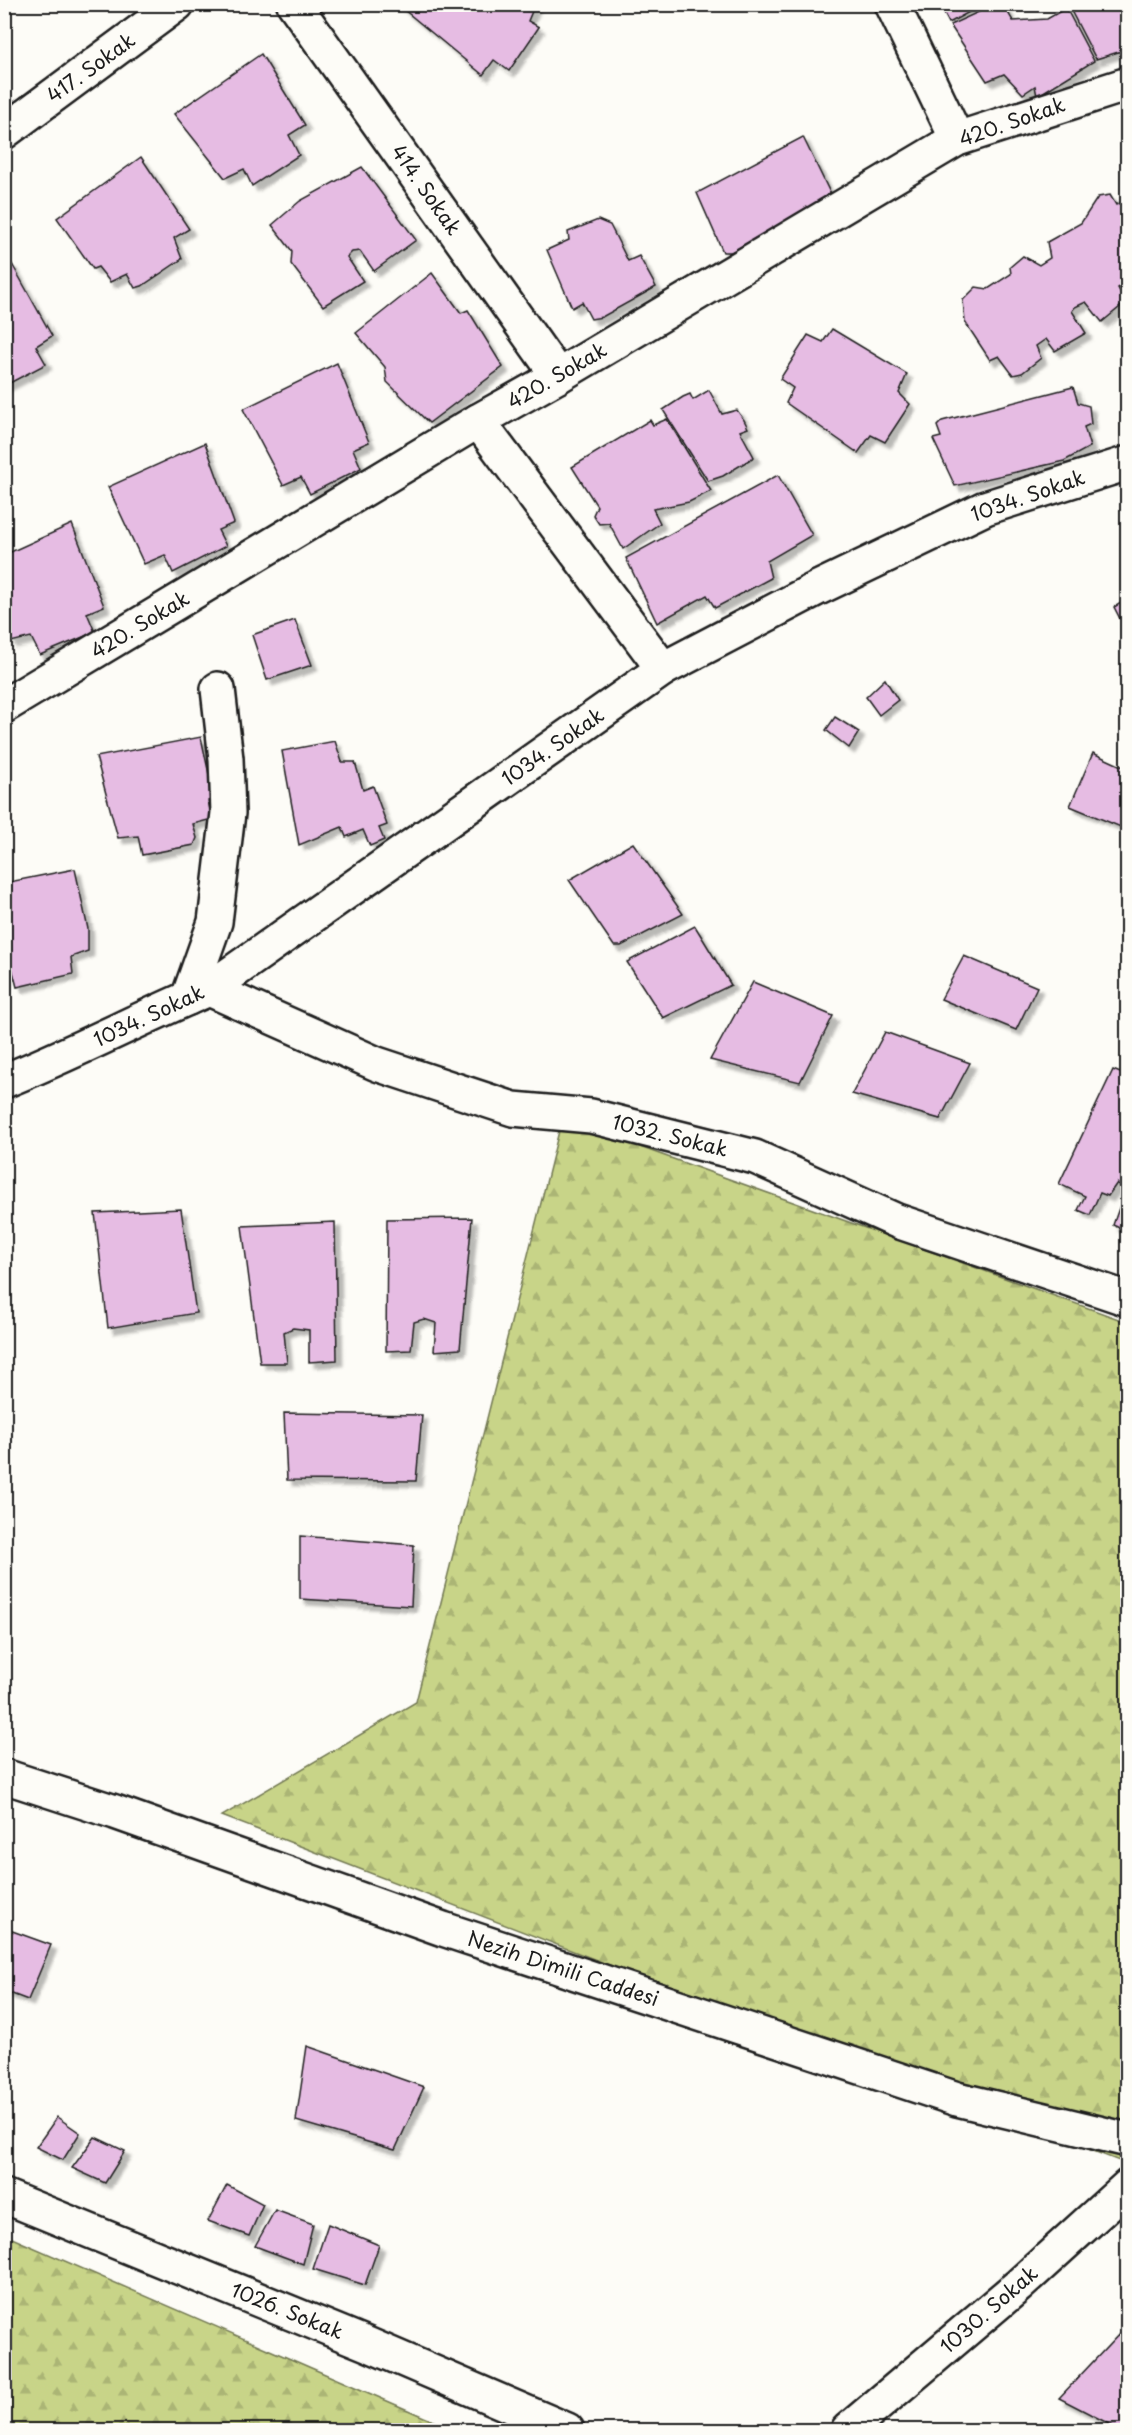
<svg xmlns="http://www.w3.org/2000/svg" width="1132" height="2435" font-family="'Playpen Sans',sans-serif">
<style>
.forest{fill:url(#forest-firs);stroke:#727852;stroke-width:1.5}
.building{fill:#e6bce3;stroke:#1c1c1c;stroke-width:1.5;filter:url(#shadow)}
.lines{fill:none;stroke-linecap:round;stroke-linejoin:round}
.minor-casing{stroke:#1c1c1c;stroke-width:38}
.minor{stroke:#fdfcf7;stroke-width:33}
.labels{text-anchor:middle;stroke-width:4.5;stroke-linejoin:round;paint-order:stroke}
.street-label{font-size:20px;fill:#1c1c1c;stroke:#fdfcf7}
</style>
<defs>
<pattern id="forest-firs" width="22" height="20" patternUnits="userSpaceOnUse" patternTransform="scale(1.5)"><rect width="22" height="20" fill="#c8d488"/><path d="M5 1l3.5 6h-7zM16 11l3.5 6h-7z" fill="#abb575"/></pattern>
<filter id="shadow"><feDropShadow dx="5.5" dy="5.5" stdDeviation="1.5" flood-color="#0004"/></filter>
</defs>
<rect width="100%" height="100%" fill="#fdfcf7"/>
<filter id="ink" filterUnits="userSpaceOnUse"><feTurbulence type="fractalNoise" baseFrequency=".0167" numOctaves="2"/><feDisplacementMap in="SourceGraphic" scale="12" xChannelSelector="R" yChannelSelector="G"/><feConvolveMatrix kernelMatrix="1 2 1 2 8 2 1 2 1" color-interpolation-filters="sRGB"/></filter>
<g filter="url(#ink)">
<g class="forest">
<polygon points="562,1119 1127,1322 1127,2164 222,1816 416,1702"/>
<polygon points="4,2235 5,2235 454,2430 5,2430"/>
</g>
<g class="building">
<polygon points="397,4 535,4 528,21 539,27 509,71 494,60 483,75"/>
<polygon points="939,4 984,4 949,23"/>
<polygon points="996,4 1003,4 1013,21 1047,19 1066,8 1094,61 1037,96 1035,86 1023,94 1004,74 987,81 950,25"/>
<polygon points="1071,4 1128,4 1128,49 1096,59 1068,5"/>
<polygon points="261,54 305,125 289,135 299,155 252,186 244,169 225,178 174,114"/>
<polygon points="803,137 834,201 731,252 723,252 697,193"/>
<polygon points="141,157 189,229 174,238 182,259 142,286 135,288 127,274 110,282 98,267 93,269 57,218"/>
<polygon points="362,167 416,240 374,271 360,251 352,252 347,257 363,281 323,306 291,264 292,251 272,225 300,201"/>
<polygon points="1110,195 1116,205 1124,201 1128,205 1128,282 1118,288 1126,302 1102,322 1086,302 1075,307 1072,311 1086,333 1055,351 1046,339 1036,346 1041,358 1022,373 1013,375 999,356 990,360 965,322 963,300 976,287 988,289 1011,274 1010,267 1023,256 1039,265 1050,258 1047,242 1081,223 1098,197"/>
<polygon points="598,220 610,225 628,261 639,256 656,287 602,317 591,319 582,302 572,308 547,250 569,240 568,232"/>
<polygon points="12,264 52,336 36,346 46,364 4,386 4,268"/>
<polygon points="432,273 461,313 468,310 503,367 429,423 387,382 385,367 356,333"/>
<polygon points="832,329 907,374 899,393 910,404 885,442 871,435 858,453 786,403 793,388 780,379 808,335 823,342"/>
<polygon points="337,363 369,442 353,449 361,468 310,494 301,477 283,485 243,409"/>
<polygon points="1073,387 1078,403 1089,406 1091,424 1084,427 1090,447 1064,461 955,486 933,439 941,437 937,426 942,421"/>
<polygon points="709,390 722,414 737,410 744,420 748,428 740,431 754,457 723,476 708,481 663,410 683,397 690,394 693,400"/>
<polygon points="667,419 711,491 689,502 653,509 660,523 623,549 609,523 599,524 593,515 597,506 572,467 650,420 653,425"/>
<polygon points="205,443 234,523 218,530 226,546 173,573 165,555 144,564 108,487"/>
<polygon points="778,475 812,535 767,561 771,578 715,608 707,595 657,623 626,558"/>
<polygon points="72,524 104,606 87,613 95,632 40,655 31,637 11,642 4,628 4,555"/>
<polygon points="1128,599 1128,632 1127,632 1114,607"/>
<polygon points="295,620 312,665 267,680 252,635"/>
<polygon points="885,679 898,700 879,715 866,697"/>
<polygon points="835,717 859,732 849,748 826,730"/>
<polygon points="201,737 214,798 208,801 212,819 193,824 197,838 194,845 142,855 138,836 118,838 96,757"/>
<polygon points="335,741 342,762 355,762 363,790 373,786 387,825 379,828 384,840 370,846 363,830 346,837 342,827 299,845 282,751"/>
<polygon points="1093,753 1128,769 1128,830 1070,806"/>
<polygon points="633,843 683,914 621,946 614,946 569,880"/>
<polygon points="75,869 88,929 88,951 71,957 73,974 17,987 12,968 4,969 4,883"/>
<polygon points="695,926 731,985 663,1018 627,962"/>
<polygon points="964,956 1037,987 1016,1030 941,999"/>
<polygon points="753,982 833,1016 800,1082 710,1060"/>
<polygon points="885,1032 970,1063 940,1119 852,1094"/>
<polygon points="1113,1070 1128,1076 1128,1232 1113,1225 1125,1191 1117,1183 1108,1196 1100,1193 1090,1215 1078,1210 1085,1196 1059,1184"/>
<polygon points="181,1209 196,1313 108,1328 95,1213"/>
<polygon points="472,1218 460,1349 434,1351 436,1323 424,1319 414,1322 411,1350 386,1351 387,1219"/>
<polygon points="335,1222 337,1360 309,1362 309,1330 293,1328 284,1332 287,1363 260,1363 242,1226"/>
<polygon points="284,1413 422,1415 416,1481 287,1480"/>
<polygon points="300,1536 414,1545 411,1606 300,1599"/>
<polygon points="4,1928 51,1945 28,2000 4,1991"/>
<polygon points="307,2046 424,2087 395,2150 296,2121"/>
<polygon points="57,2117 80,2133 63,2160 36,2147"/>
<polygon points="95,2137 125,2151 105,2183 72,2168"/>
<polygon points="227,2185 263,2204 249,2236 208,2221"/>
<polygon points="275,2210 313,2224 303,2264 255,2246"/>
<polygon points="328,2224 379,2245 365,2285 313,2269"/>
<polygon points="1123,2330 1128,2332 1128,2430 1121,2430 1059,2398"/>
</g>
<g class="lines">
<defs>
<g id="minor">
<polyline points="294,4 558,376"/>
<polyline points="892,4 957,139"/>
<polyline points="4,132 177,4"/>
<polyline points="478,421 663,669"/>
<polyline points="4,706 478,421 558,376 957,139 1128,84"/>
<polyline points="209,989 377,1064 513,1109 591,1116 755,1157 897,1221 1128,1299"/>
<polyline points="188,998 215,922 228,813 226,759 218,689"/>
<path d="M4 1081C74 1053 140 1018 209 989L663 669 818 588 985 508 1128 463"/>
<polyline points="4,1776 115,1812 443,1929 957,2099 1128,2140"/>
<polyline points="4,2196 367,2344 567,2430"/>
<polyline points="848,2430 1018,2286 1128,2186"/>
</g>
</defs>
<use href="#minor" class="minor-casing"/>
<use href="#minor" class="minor"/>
</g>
</g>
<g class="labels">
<g class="street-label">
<text transform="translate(91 68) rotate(-36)" y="7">417. Sokak</text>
<text transform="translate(1012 122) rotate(-19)" y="7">420. Sokak</text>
<text transform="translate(426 190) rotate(55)" y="7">414. Sokak</text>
<text transform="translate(557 376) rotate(-30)" y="7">420. Sokak</text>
<text transform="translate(1028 496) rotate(-19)" y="7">1034. Sokak</text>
<text transform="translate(140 625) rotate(-31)" y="7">420. Sokak</text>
<text transform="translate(553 747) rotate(-35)" y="7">1034. Sokak</text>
<text transform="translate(149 1016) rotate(-25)" y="7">1034. Sokak</text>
<text transform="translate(670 1136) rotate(14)" y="7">1032. Sokak</text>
<text transform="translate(563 1969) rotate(18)" y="7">Nezih Dimili Caddesi</text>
<text transform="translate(989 2310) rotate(-41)" y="7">1030. Sokak</text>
<text transform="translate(287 2311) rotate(22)" y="7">1026. Sokak</text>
</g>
</g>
<rect width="1132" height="2435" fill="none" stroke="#fdfcf7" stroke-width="24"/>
<rect x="12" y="12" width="1108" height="2411" fill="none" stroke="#1c1c1c" stroke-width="2" filter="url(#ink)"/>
</svg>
